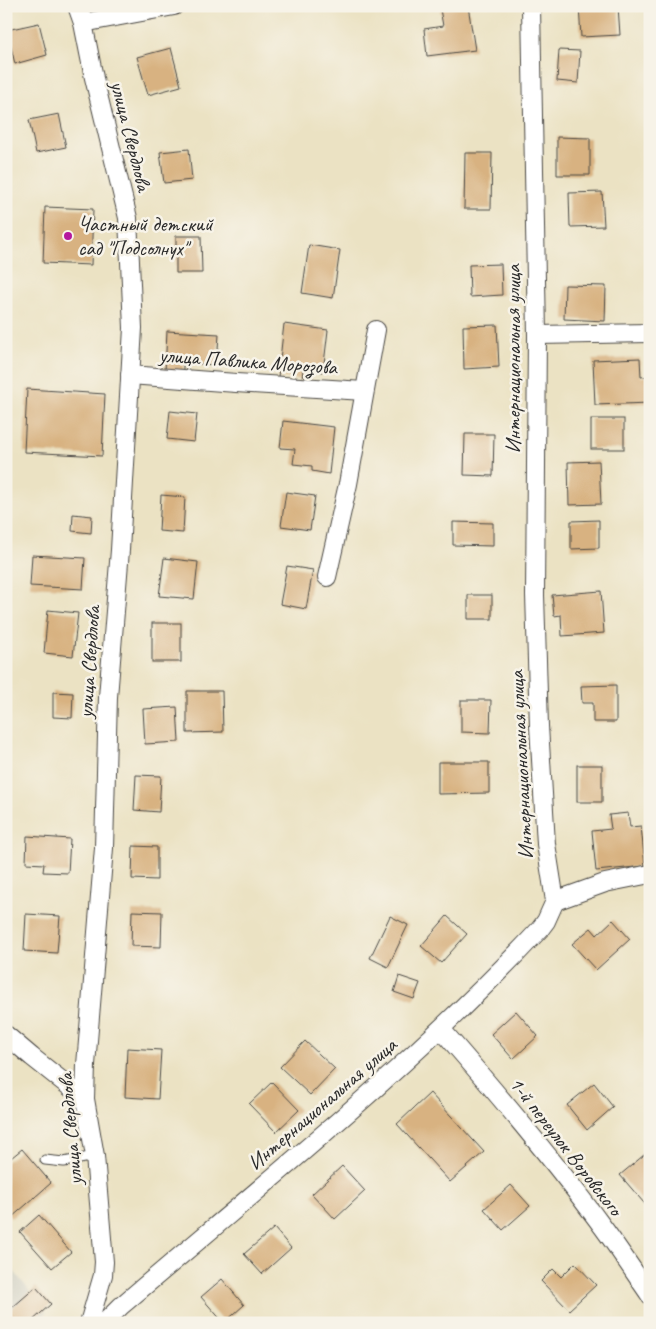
<svg xmlns="http://www.w3.org/2000/svg" width="656" height="1329" font-family="Caveat,sans-serif">
<style>
.industrial{fill:#c5c5b8}
.building{fill:#d8b281}
.lines{fill:none;stroke-linecap:round;stroke-linejoin:round}
.service-casing{stroke:#484642;stroke-width:11}
.minor-casing{stroke:#484642;stroke-width:20}
.service{stroke:#fff;stroke-width:9}
.minor{stroke:#fff;stroke-width:18}
.poi-dot{fill:#b5179e;stroke:#f7f3e8;stroke-width:2}
.labels{text-anchor:middle;stroke-width:5;stroke-linejoin:round;paint-order:stroke}
.street-label{font-size:21px;fill:#2b2b2b;stroke:#f7f3e8}
.poi-label{font-size:21px;fill:#2b2b2b;stroke:#f7f3e8;text-anchor:start}
</style>
<rect width="100%" height="100%" fill="#f7f3e8"/>
<filter id="ink" filterUnits="userSpaceOnUse"><feTurbulence type="fractalNoise" baseFrequency=".02" numOctaves="2"/><feDisplacementMap in="SourceGraphic" scale="10" xChannelSelector="R" yChannelSelector="G"/><feConvolveMatrix kernelMatrix="1 2 1 2 8 2 1 2 1" color-interpolation-filters="sRGB"/></filter>
<filter id="wash" filterUnits="userSpaceOnUse"><feTurbulence type="fractalNoise" baseFrequency=".0096" numOctaves="4" result="noise"/><feDisplacementMap in="SourceGraphic" scale="20" xChannelSelector="R" yChannelSelector="G"/><feGaussianBlur stdDeviation="1.12" result="paint"/><feColorMatrix in="noise" values="0 0 0 0 0 0 0 0 0 0 0 0 0 0 0 0 0 1.4 0 .05"/><feComposite in="paint" operator="in"/></filter>
<g filter="url(#wash)">
<rect width="100%" height="100%" fill="#ebe2c3"/>
<polygon class="industrial" points="6,1261 46,1312 38,1323 6,1323"/>
<g id="blocks">
<g class="building">
<polygon points="464,6 468,6 475,50 427,56 424,29 443,26 440,9"/>
<polygon points="579,6 618,6 620,35 581,37"/>
<polygon points="39,23 47,55 15,64 7,30"/>
<polygon points="171,48 181,86 148,95 137,57"/>
<polygon points="559,50 580,51 578,83 557,81"/>
<polygon points="59,114 66,147 36,153 29,120"/>
<polygon points="557,137 590,138 590,175 557,175"/>
<polygon points="189,149 192,180 164,183 160,152"/>
<polygon points="465,153 492,153 491,209 464,209"/>
<polygon points="602,192 604,226 570,227 569,193"/>
<polygon points="45,207 93,209 91,265 43,263"/>
<polygon points="176,236 201,236 202,273 176,273"/>
<polygon points="309,245 340,250 333,298 302,293"/>
<polygon points="501,264 502,295 470,297 469,265"/>
<polygon points="565,285 606,286 605,321 564,319"/>
<polygon points="284,324 328,330 323,372 303,369 302,380 278,377"/>
<polygon points="497,325 499,367 464,369 463,326"/>
<polygon points="167,331 219,334 217,365 183,363 183,372 165,372"/>
<polygon points="640,358 641,377 649,376 650,403 595,405 593,360"/>
<polygon points="27,389 105,394 102,456 24,452"/>
<polygon points="170,411 197,414 194,442 167,439"/>
<rect x="591" y="419" width="33" height="30"/>
<polygon points="283,421 334,427 329,474 312,471 312,466 293,464 295,449 280,448"/>
<polygon points="465,434 494,434 493,476 464,475"/>
<polygon points="599,461 601,504 569,505 568,462"/>
<polygon points="286,492 315,496 310,530 281,526"/>
<polygon points="161,495 185,497 183,533 159,531"/>
<polygon points="73,514 92,516 91,533 72,531"/>
<polygon points="599,520 599,548 571,549 571,521"/>
<polygon points="453,522 493,523 493,546 453,545"/>
<polygon points="32,555 85,558 83,589 30,586"/>
<polygon points="164,558 198,562 194,599 159,596"/>
<polygon points="287,566 313,570 306,609 280,604"/>
<polygon points="601,591 604,633 562,636 561,615 554,616 552,595"/>
<rect x="468" y="595" width="24" height="24"/>
<polygon points="48,610 78,613 73,656 44,653"/>
<rect x="152" y="623" width="29" height="39"/>
<polygon points="616,685 616,722 593,722 593,703 582,703 581,686"/>
<polygon points="187,691 222,691 223,732 187,733"/>
<polygon points="53,692 73,693 72,718 53,717"/>
<polygon points="461,700 491,700 490,733 461,732"/>
<polygon points="177,707 179,742 145,744 143,709"/>
<polygon points="438,762 489,762 489,793 438,794"/>
<rect x="577" y="765" width="25" height="37"/>
<polygon points="136,775 161,776 159,812 134,810"/>
<polygon points="628,813 630,827 641,826 645,866 596,871 592,831 611,829 609,815"/>
<polygon points="27,836 70,839 68,873 43,872 44,864 26,863"/>
<polygon points="133,846 157,847 157,880 132,879"/>
<polygon points="132,911 162,912 161,947 131,946"/>
<polygon points="26,914 60,916 57,953 24,951"/>
<polygon points="390,916 408,925 388,967 370,958"/>
<polygon points="447,916 467,934 441,963 421,946"/>
<polygon points="613,920 630,939 596,970 572,944 591,928 597,935"/>
<polygon points="399,976 420,983 414,999 394,992"/>
<polygon points="516,1011 538,1036 513,1059 491,1034"/>
<polygon points="305,1041 335,1069 310,1095 280,1067"/>
<polygon points="127,1048 161,1050 158,1099 125,1097"/>
<polygon points="272,1082 299,1110 276,1132 249,1104"/>
<polygon points="594,1083 613,1107 587,1130 567,1105"/>
<polygon points="430,1093 484,1152 450,1182 397,1124"/>
<polygon points="22,1149 51,1183 11,1218 6,1212 6,1162"/>
<polygon points="650,1150 650,1210 620,1175"/>
<polygon points="342,1166 365,1191 335,1219 312,1194"/>
<polygon points="511,1185 530,1206 503,1230 484,1209"/>
<polygon points="39,1215 71,1252 52,1268 20,1232"/>
<polygon points="274,1228 291,1248 262,1274 244,1254"/>
<polygon points="575,1263 596,1285 569,1310 541,1281 553,1269 561,1277"/>
<polygon points="222,1279 244,1305 224,1323 201,1297"/>
<polygon points="36,1287 51,1304 30,1323 6,1323 6,1313"/>
</g>
</g>
</g>
<g filter="url(#ink)">
<use href="#blocks" fill-opacity="0" stroke="#484642" stroke-width="1"/>
<g class="lines">
<defs>
<polyline id="service" points="45,1160 64,1162 95,1156"/>
<g id="minor">
<polyline points="77,6 83,23 94,78 128,218 133,328 120,550 108,697 104,848 86,1065 85,1099 95,1156 104,1262 103,1275 89,1323"/>
<polyline points="83,23 174,6"/>
<polyline points="537,335 650,333"/>
<polyline points="130,375 236,383 364,391"/>
<polyline points="327,577 348,484 376,330"/>
<polyline points="555,901 605,883 650,874"/>
<path d="M441 1029C497 1093 552 1158 602 1226 619 1249 634 1272 650 1295"/>
<polyline points="6,1035 32,1057 85,1099"/>
<path d="M104 1323 121 1306C264 1184 412 1066 540 929L546 921 555 901 546 844 539 726 535 595 537 335 531 6"/>
</g>
</defs>
<use href="#service" class="service-casing"/>
<use href="#minor" class="minor-casing"/>
<use href="#service" class="service"/>
<use href="#minor" class="minor"/>
</g>
</g>
<circle class="poi-dot" cx="68" cy="236" r="5"/>
<g class="labels">
<g class="street-label">
<text transform="translate(131 136) rotate(76)" y="7">улица Свердлова</text>
<text transform="translate(513 359) rotate(-90)" y="7">Интернациональная улица</text>
<text transform="translate(248 361) rotate(4)" y="7">улица Павлика Морозова</text>
<text transform="translate(89 662) rotate(-86)" y="7">улица Свердлова</text>
<text transform="translate(521 765) rotate(-93)" y="7">Интернациональная улица</text>
<text transform="translate(322 1104) rotate(-41)" y="7">Интернациональная улица</text>
<text transform="translate(70 1129) rotate(-95)" y="7">улица Свердлова</text>
<text transform="translate(566 1146) rotate(52)" y="7">1-й переулок Воровского</text>
</g>
<g class="poi-label">
<text x="78" y="231">Частный детский<tspan x="78" dy="24">сад "Подсолнух"</tspan></text>
</g>
</g>
<rect width="656" height="1329" fill="none" stroke="#f7f3e8" stroke-width="25"/>
</svg>
